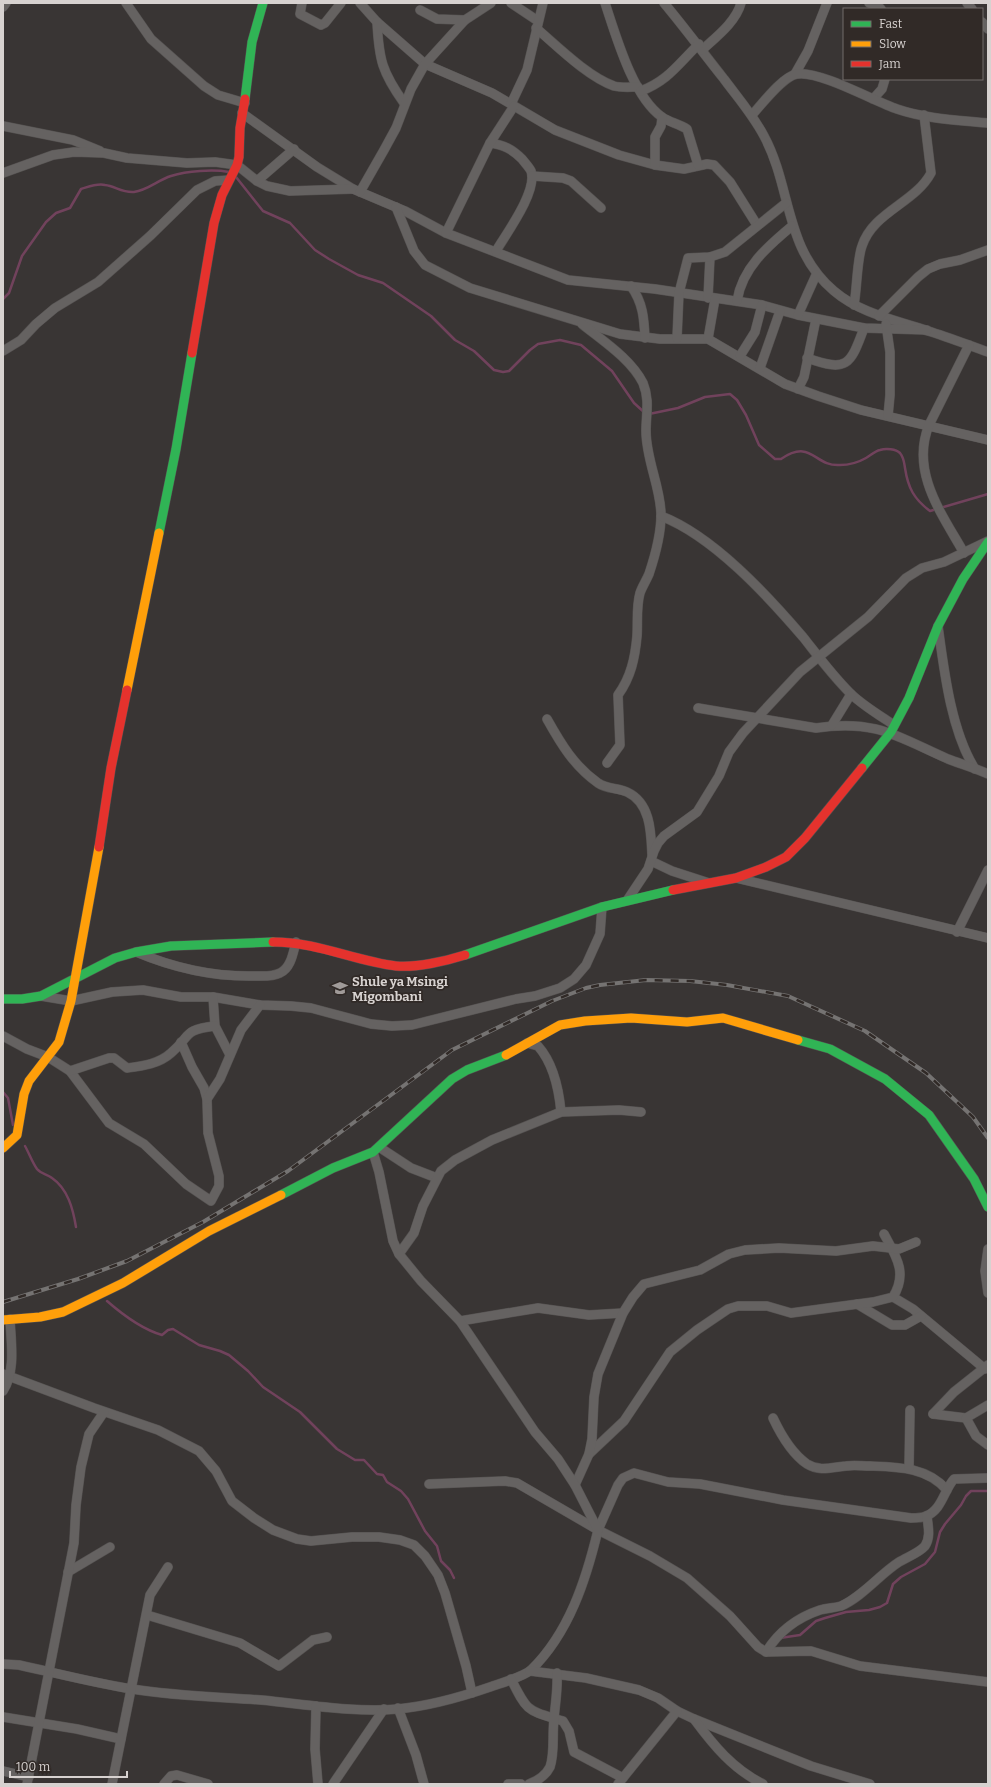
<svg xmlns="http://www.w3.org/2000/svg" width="991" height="1787" font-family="Bitter,serif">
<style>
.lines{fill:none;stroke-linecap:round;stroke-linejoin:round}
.stream{stroke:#71425c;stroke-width:2.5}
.street-casing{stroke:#545150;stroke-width:10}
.fast-casing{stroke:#545150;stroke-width:10}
.slow-casing{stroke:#545150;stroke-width:10}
.jam-casing{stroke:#545150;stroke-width:10}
.street{stroke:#656261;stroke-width:9}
.fast{stroke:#30b455;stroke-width:9}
.slow{stroke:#ff9f0a;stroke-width:9}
.jam{stroke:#e5322d;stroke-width:9}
.rail-casing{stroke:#757372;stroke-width:4}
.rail{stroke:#312a27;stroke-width:2.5;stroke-dasharray:8;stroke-linecap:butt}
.labels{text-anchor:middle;stroke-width:3.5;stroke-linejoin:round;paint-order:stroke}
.poi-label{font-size:13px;font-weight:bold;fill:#d7d2d0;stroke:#312a27;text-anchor:start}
</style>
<rect width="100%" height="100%" fill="#393534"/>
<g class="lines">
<g class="stream">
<polyline points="236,177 263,211 290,223 315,250 329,259 358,275 383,283 431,316 455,340 474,351 494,370 503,372 509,371 530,350 538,344 560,340 581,345 612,371 634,403 645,413"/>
<path d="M3 299 9 293 22 256 46 222 56 213 70 208 81 189C88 187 97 183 105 185 115 186 122 193 134 192 148 190 158 180 171 176 187 171 213 169 229 172"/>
<path d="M649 414 678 408 705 397 730 394 737 400 746 415 759 445 775 459H781C812 438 814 467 840 465 849 465 859 462 866 458 871 455 875 451 880 450 886 448 896 449 900 453 904 458 904 462 905 468 908 488 914 499 930 511L988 494"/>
<polyline points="3,1092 8,1098 13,1125"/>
<path d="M25 1146C29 1153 32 1162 37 1169 41 1174 47 1174 52 1178 68 1189 73 1209 76 1227"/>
<path d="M107 1301C123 1315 141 1329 162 1335L168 1330 173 1329 199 1345 220 1351 229 1355 248 1371 263 1387 300 1412 337 1449 355 1460H364L377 1474 383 1475 387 1482 401 1491 408 1499 425 1531 437 1546 441 1561 450 1570 454 1578"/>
<polyline points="780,1638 800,1635 816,1621 825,1618 846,1612 869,1610 880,1607 887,1603 893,1584 901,1577 925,1564 935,1552 940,1532 945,1524 961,1505 966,1496 971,1491 988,1491"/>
</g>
<defs>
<g id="street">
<polyline points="126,3 151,39 204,86 218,95 245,103"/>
<polyline points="302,3 300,14 321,25 325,23 341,3"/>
<polyline points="360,3 377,22 425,64 492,93 555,130 619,155 655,165 684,169 707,164 714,165 730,182 757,225"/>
<polyline points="511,3 538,21"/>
<path d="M605 3C616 36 633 97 662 117 669 122 679 124 687 129L698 165"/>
<path d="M664 3C685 28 704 54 724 79 738 98 753 115 764 136 792 188 784 249 834 291 861 314 896 320 928 331 948 337 968 345 988 352"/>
<polyline points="869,3 877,5 881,9"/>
<polyline points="967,3 972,9"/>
<polyline points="3,7 6,3"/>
<polyline points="420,10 437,19 465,20"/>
<path d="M377 22C379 60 382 72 404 103"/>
<polyline points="982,22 988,29"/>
<path d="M536 28C557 46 588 77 614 86 621 88 631 87 638 87"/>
<path d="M702 50C716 37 736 22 741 3"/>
<polyline points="795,74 808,51 827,3"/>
<path d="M641 91C669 80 678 64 699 44"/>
<polyline points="873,99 882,89 885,79"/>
<polyline points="511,104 527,70 543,3"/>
<polyline points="242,113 317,167 353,189 405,211 446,233 568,280 655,289 762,305 798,315 864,328 927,330"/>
<path d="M752 115C762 104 783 76 797 74 818 70 874 101 897 109 926 119 958 120 988 123"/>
<polyline points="3,126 73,140 100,151"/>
<path d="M490 143C504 145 512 149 522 159 525 163 529 167 531 171 538 191 506 234 496 251"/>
<polyline points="655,165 655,137 661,126 662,117"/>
<polyline points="3,173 53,155 74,152 104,153 127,158 187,163 215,162 237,165 257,181 267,186 290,191 353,189"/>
<polyline points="532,176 563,178 571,181 601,208"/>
<polyline points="257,181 294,149"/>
<polyline points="360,192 384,150 396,128 411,89 425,64 465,20 491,3"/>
<polyline points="396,207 414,251 425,265 470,288 620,334 660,339 708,339 785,384 818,396 861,410 988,440"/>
<polyline points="446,233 490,143 514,106"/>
<path d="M631 286C643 303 644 318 645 338"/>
<polyline points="708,298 710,257"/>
<path d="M737 301C742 268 768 246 792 226"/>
<path d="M854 305C857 289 857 259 862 246 873 212 915 203 931 173L924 115"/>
<polyline points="798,315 816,275"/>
<polyline points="879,316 918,277 928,269 940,264 960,260 988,250"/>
<path d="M582 324C603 341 631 359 643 383 650 400 646 414 646 431 646 460 661 488 661 515 661 534 655 556 649 574 646 581 642 587 640 593 636 607 638 622 637 636 635 658 631 677 618 695L620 745 607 763"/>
<polyline points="886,324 890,352 890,395 888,416"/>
<polyline points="677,338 679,293 688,258 710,257 725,252 786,203"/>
<polyline points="708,339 715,299"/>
<polyline points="3,351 21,340 36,324 55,308 98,282 150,236 197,190 215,181 229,180"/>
<polyline points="740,356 755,332 762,305"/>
<path d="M807 358C847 372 850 366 864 328"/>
<polyline points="760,368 780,311"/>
<polyline points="798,389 804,377 816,319"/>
<path d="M661 516C713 536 767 595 803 637 818 656 832 675 850 693 862 705 879 715 894 725"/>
<path d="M964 553C942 514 910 472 929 425L969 345"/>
<path d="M938 626C944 670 951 731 975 769"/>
<path d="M698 708 816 728C875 719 896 736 948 759 961 764 975 768 988 774"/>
<path d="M547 719C561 744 574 766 598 783 607 789 618 788 627 792 651 803 651 833 652 855"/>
<polyline points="832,725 851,694"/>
<polyline points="651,861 672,871 709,883"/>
<polyline points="736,878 988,938"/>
<polyline points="628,899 648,869 654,851 658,843 664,836 697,812 719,776 729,752 743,733 800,672 868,617 906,578 922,568 944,562 988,541"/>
<polyline points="957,932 988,870"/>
<path d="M136 952C174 968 214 977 255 976 263 976 272 977 280 973 291 968 293 953 296 942"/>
<polyline points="41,996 71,1001 112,992 143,990 181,997 213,997 260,1005 291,1006 311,1008 371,1024 392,1026 412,1025 516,999 535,996 560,988 574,979 586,965 600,934 602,907"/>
<polyline points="213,997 215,1026 230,1055"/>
<polyline points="3,1036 27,1049 48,1057 70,1071 109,1123 144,1144 186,1184 211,1201 219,1186 219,1176 208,1133 207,1099 204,1088 192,1067 181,1042"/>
<path d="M527 1043 538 1046C553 1063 559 1090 561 1112"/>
<path d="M70 1071 109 1058H114L127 1068C142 1066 159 1064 171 1053 192 1035 182 1030 215 1026"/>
<polyline points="207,1099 220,1079 241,1030 260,1005"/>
<polyline points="379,1147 411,1168 437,1178"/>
<polyline points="988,1249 985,1271 988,1293"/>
<polyline points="399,1254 414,1233 423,1206 441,1171 455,1160 492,1140 561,1112 619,1110 641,1112"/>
<polyline points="893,1297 913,1309 985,1369"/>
<polyline points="857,1304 892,1325 905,1325 921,1316"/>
<polyline points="460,1321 538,1308 589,1315 623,1313"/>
<polyline points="3,1374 94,1408 158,1430 199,1451 216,1471 232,1501 254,1518 273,1530 297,1539 311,1541 352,1537 379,1537 400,1540 414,1545 425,1556 438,1575 445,1593 466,1666 472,1693"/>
<path d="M3 1391C16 1371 11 1342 10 1319"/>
<polyline points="933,1414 954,1392 988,1365"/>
<polyline points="933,1414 966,1418 976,1436 988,1445"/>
<path d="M773 1418C781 1435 791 1453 807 1464 820 1472 832 1467 846 1466 854 1465 862 1466 870 1466 898 1467 927 1467 947 1490"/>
<polyline points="966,1418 988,1405"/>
<path d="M589 1454 624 1421 670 1352 697 1330 728 1309 738 1306H767L791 1313 873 1302 893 1297C908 1273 896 1256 884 1234"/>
<polyline points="909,1468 910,1410"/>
<polyline points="429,1484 505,1481 517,1483 598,1530 650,1556 687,1578 730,1616 758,1647 766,1652 811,1651 860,1666 988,1682"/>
<polyline points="575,1485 589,1454 592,1439 594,1397 598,1374 623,1313 633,1297 644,1284 700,1270 729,1254 745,1250 779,1248 836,1251 873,1246 899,1249 916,1242"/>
<path d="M598 1530 618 1485 623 1478 634 1473 668 1482 700 1484 783 1500 911 1518C915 1518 922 1518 926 1516 942 1510 944 1490 954 1479L988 1478"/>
<polyline points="68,1572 110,1547"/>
<polyline points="147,1615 240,1643 279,1666 313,1640 327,1637"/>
<path d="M766 1652C779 1631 796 1618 820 1610 827 1608 834 1608 841 1606 862 1597 880 1574 899 1562 907 1557 919 1553 925 1546 931 1537 928 1526 927 1516"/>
<path d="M3 1664 19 1665C56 1673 94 1683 132 1689 175 1696 218 1697 261 1700 304 1704 355 1713 398 1709 429 1706 461 1697 490 1687 501 1683 523 1677 531 1670 569 1633 586 1580 598 1530L575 1485 558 1459 535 1432 460 1321 421 1281 399 1254 393 1241 379 1172 373 1152"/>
<polyline points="530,1671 586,1678 639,1690 658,1698 677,1711 694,1719 811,1766 870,1784"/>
<path d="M511 1679C528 1713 527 1710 563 1721L569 1731 574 1752 623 1778"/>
<polyline points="316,1706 315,1749 318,1784"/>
<polyline points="398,1708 416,1755 424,1784"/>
<polyline points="3,1717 77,1729 121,1739"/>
<path d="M694 1719C714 1746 733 1769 763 1784"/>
<polyline points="3,1771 29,1777"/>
<polyline points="27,1784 74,1543 76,1505 81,1467 89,1434 104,1412"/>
<polyline points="112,1784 150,1595 168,1567"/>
<polyline points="164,1784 171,1776 177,1775 208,1784"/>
<polyline points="333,1784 384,1709"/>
<polyline points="508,1784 521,1784"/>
<path d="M529 1784C537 1781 546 1775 550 1767 555 1753 552 1734 554 1720 555 1704 558 1690 557 1673"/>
<polyline points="618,1784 677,1711"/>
</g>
<g id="fast">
<polyline points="245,99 252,42 263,3"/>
<polyline points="159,533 176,449 192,353"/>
<polyline points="862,768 891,732 909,698 938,626 963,579 988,542"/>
<polyline points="465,955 602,907 673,890"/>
<polyline points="3,999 22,999 41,996 115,958 136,952 171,946 273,942"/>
<polyline points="798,1040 830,1049 885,1079 929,1115 974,1179 988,1207"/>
<polyline points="281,1195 333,1168 373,1152 452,1079 467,1070 506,1055"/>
</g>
<g id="slow">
<polyline points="127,690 159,533"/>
<polyline points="506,1055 560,1025 585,1021 631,1018 687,1022 723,1018 798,1040"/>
<polyline points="3,1148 17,1135 24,1094 29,1081 59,1042 71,1001 99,847"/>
<polyline points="3,1320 40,1317 63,1312 123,1283 209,1231 281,1195"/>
</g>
<g id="jam">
<polyline points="192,353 214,223 222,195 237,165 239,157 240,128 245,99"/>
<polyline points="99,847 111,768 127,690"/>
<polyline points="673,890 736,878 766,867 786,857 805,838 862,768"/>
<path d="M273 942C318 942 354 961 396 966 416 968 446 961 465 955"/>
</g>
</defs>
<use href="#street" class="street-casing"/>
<use href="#fast" class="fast-casing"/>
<use href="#slow" class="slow-casing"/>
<use href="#jam" class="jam-casing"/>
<use href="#street" class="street"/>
<use href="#fast" class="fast"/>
<use href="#slow" class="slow"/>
<use href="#jam" class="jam"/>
<defs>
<polyline id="rail" points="3,1302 78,1279 127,1261 203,1222 288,1171 452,1050 552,1001 586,988 600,985 646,980 690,981 727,985 788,996 865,1031 926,1073 973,1117 988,1138"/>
</defs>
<use href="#rail" class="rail-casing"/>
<use href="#rail" class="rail"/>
</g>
<defs>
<symbol id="school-bare" viewBox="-9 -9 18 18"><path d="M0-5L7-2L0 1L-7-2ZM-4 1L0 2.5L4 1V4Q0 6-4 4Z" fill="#a09b99" stroke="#312a27" stroke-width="2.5" paint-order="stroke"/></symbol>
</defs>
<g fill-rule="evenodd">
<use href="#school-bare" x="329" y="977" width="22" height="22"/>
</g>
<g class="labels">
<g class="poi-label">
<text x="352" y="986">Shule ya Msingi<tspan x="352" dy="15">Migombani</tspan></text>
</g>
</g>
<rect width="991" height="1787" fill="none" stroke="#d7d2d0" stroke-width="8"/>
<rect x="843" y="8" width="140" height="72" fill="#312a27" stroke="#736d6b"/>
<rect x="851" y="21" width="20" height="6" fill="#30b455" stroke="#736d6b"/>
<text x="879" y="28" font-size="12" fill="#d7d2d0">Fast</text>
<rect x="851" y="41" width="20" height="6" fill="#ff9f0a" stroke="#736d6b"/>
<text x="879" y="48" font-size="12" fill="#d7d2d0">Slow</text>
<rect x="851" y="61" width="20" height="6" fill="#e5322d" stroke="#736d6b"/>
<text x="879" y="68" font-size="12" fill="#d7d2d0">Jam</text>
<path d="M10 1771v6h117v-6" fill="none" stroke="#d7d2d0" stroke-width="2"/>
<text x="16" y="1771" font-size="12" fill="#d7d2d0" stroke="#312a27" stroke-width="3" paint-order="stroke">100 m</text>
</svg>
